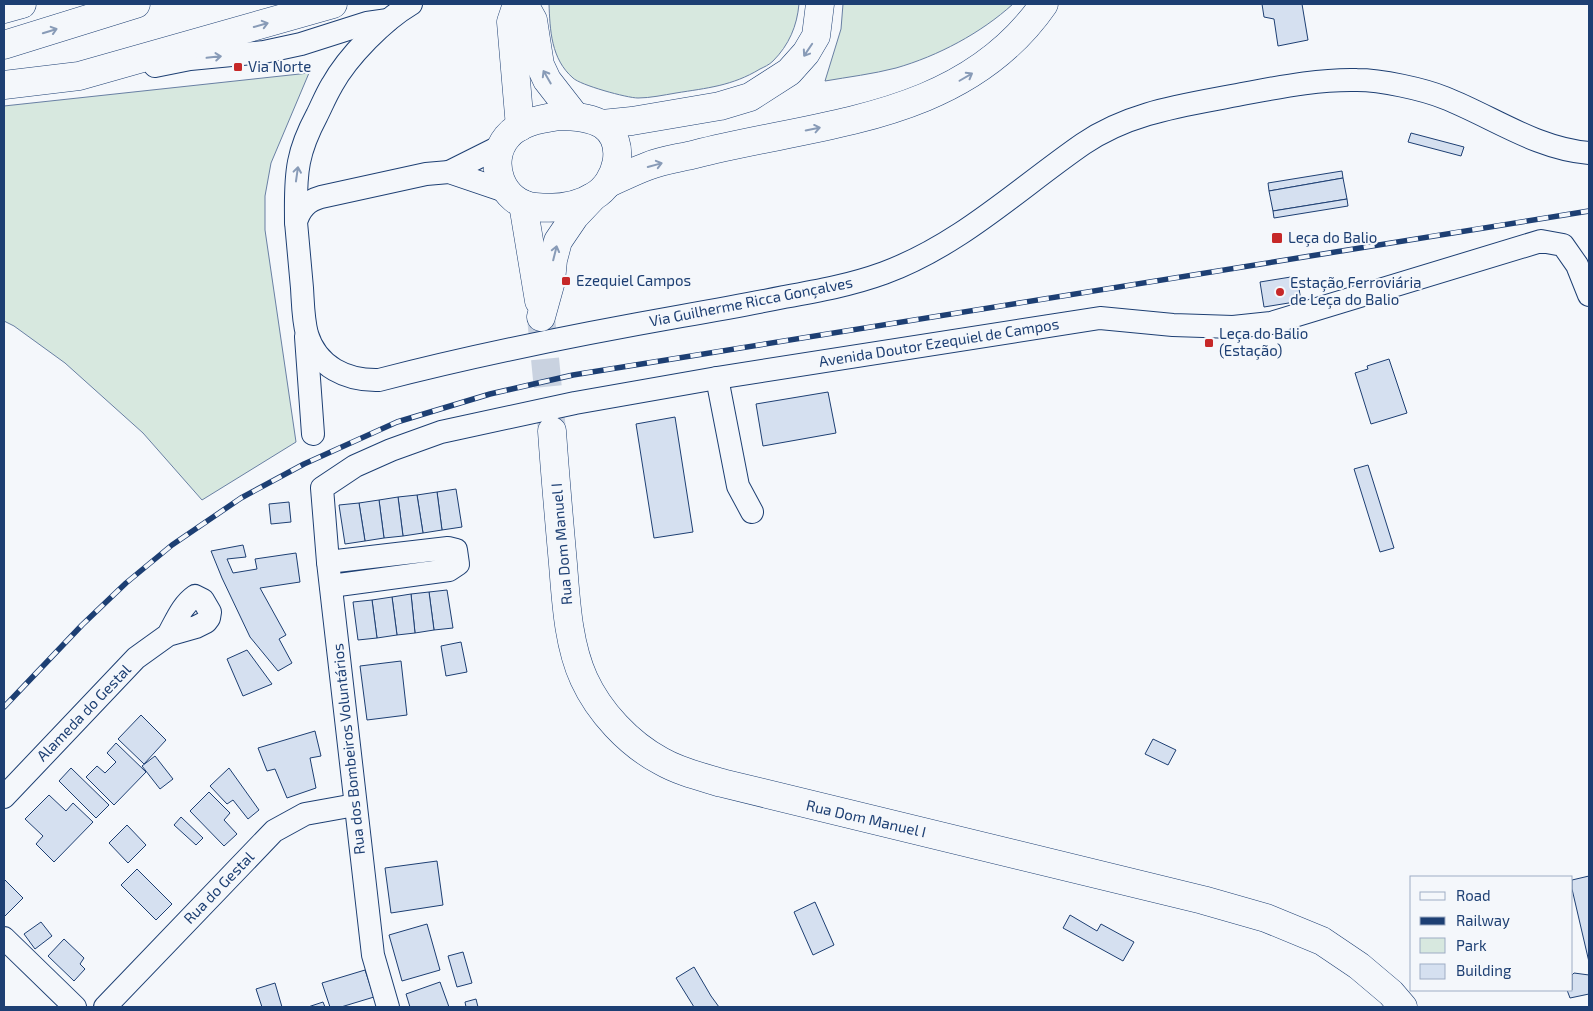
<svg xmlns="http://www.w3.org/2000/svg" width="1593" height="1011" font-family="'Exo 2',sans-serif">
<style>
.green{fill:#d7e8df;stroke:#687fa3}
.building{fill:#d5e0f0;stroke:#1d3f73}
.lines{fill:none;stroke-linecap:round;stroke-linejoin:round}
.major-tunnel{stroke:#c9d2e0;stroke-width:28;stroke-dasharray:28 14;stroke-linecap:butt}
.minor-casing{stroke:#1d3f73;stroke-width:24}
.major-casing{stroke:#1d3f73;stroke-width:29}
.highway-casing{stroke:#1d3f73;stroke-width:29}
.minor{stroke:#f4f7fb;stroke-width:22}
.major{stroke:#f4f7fb;stroke-width:28}
.highway{stroke:#f4f7fb;stroke-width:28}
.rail-casing{stroke:#1d3f73;stroke-width:5.5}
.rail{stroke:#f4f7fb;stroke-width:4;stroke-dasharray:11;stroke-linecap:butt}
.oneway{stroke:#889bb7}
.poi-dot{fill:#c62828;stroke:#f4f7fb;stroke-width:2}
.labels{text-anchor:middle;stroke-width:4;stroke-linejoin:round;paint-order:stroke}
.poi-label{font-size:15px;fill:#1d3f73;stroke:#f4f7fb;text-anchor:start}
.street-label{font-size:15px;fill:#1d3f73;stroke:#f4f7fb}
</style>
<rect width="100%" height="100%" fill="#f4f7fb"/>
<g class="green">
<path d="M549 4H799C797 26 789 45 773 61 769 65 764 67 760 69 732 86 707 88 676 93 664 95 650 98 638 98 627 98 580 85 573 78 551 59 550 30 549 4Z"/>
<path d="M843 4H1013C981 33 938 56 896 68 873 74 848 77 825 81L841 29Z"/>
<polygon points="309,73 271,163 265,196 265,230 296,442 202,500 143,433 65,363 14,326 4,321 4,106"/>
</g>
<g class="building">
<polygon points="1262,4 1302,4 1308,40 1278,46 1274,19 1264,17"/>
<polygon points="1411,133 1464,147 1461,156 1408,142"/>
<polygon points="1342,171 1343,178 1269,191 1268,183"/>
<polygon points="1343,178 1347,199 1273,211 1269,191"/>
<polygon points="1347,199 1348,206 1274,218 1273,211"/>
<polygon points="1297,276 1301,301 1264,307 1260,282"/>
<polygon points="1389,359 1407,413 1371,424 1355,373 1368,369 1367,366"/>
<polygon points="828,392 836,433 763,446 756,404"/>
<polygon points="675,417 693,532 654,538 636,424"/>
<polygon points="1368,465 1394,548 1380,552 1354,469"/>
<polygon points="456,489 462,527 442,530 437,492"/>
<polygon points="437,492 442,530 423,533 417,495"/>
<polygon points="417,495 423,533 403,536 398,497"/>
<polygon points="398,497 403,536 384,538 379,500"/>
<polygon points="379,500 384,538 365,541 359,503"/>
<polygon points="289,502 291,522 271,524 269,504"/>
<polygon points="359,503 365,541 345,544 339,505"/>
<polygon points="243,545 246,557 227,559 233,573 257,569 255,559 296,553 300,582 260,588 286,635 279,639 292,663 278,671 250,637 222,578 211,551"/>
<polygon points="447,590 453,628 434,630 429,592"/>
<polygon points="429,592 434,630 415,633 411,594"/>
<polygon points="411,594 415,633 397,635 392,597"/>
<polygon points="392,597 397,635 377,638 372,600"/>
<polygon points="372,600 377,638 358,640 353,602"/>
<polygon points="461,642 467,672 446,676 441,646"/>
<polygon points="247,650 272,684 243,696 227,659"/>
<polygon points="401,661 407,715 367,720 360,666"/>
<polygon points="141,715 166,740 144,764 118,739"/>
<polygon points="315,731 321,756 310,758 316,788 287,798 275,769 267,771 258,748"/>
<polygon points="1153,739 1176,750 1168,765 1145,754"/>
<polygon points="116,743 146,772 114,805 86,777 97,766 105,773 116,762 107,753"/>
<polygon points="155,756 173,779 160,789 142,766"/>
<polygon points="71,768 109,805 96,818 59,781"/>
<polygon points="229,768 259,810 248,819 233,800 227,804 210,786"/>
<polygon points="209,792 230,813 224,820 237,834 224,846 190,811"/>
<polygon points="49,795 66,811 73,803 93,822 54,862 36,844 43,836 25,819"/>
<polygon points="181,817 203,838 196,845 174,825"/>
<polygon points="127,825 146,845 128,863 109,843"/>
<polygon points="437,861 443,905 391,913 385,868"/>
<polygon points="137,869 172,904 156,920 121,885"/>
<polygon points="1589,876 1589,962 1572,889 1572,880"/>
<polygon points="4,879 23,898 4,917"/>
<polygon points="815,902 834,945 813,955 794,912"/>
<polygon points="1070,915 1097,931 1101,924 1134,942 1123,961 1063,928"/>
<polygon points="41,922 52,936 35,949 24,934"/>
<polygon points="427,924 440,970 402,981 389,935"/>
<polygon points="64,939 84,958 80,964 85,969 74,981 48,956"/>
<polygon points="463,952 472,983 457,987 448,956"/>
<polygon points="694,967 711,996 719,1007 694,1007 676,978"/>
<polygon points="365,970 374,997 341,1007 330,1007 322,983"/>
<polygon points="1574,973 1589,975 1589,994 1570,998 1567,990 1572,990 1572,975"/>
<polygon points="440,982 449,1007 410,1007 406,994"/>
<polygon points="275,983 282,1007 262,1007 256,989"/>
<polygon points="476,999 478,1007 466,1007 465,1002"/>
<polygon points="323,1002 325,1007 308,1007"/>
</g>
<g class="lines">
<polyline class="major-tunnel" points="541,317 552,431"/>
<defs>
<g id="minor">
<polyline points="155,66 190,59 264,52 301,44 367,23 388,20"/>
<polyline points="449,172 501,146"/>
<path d="M505 191 449 172 426 174 321 197C307 201 300 209 296 222 298 244 300 266 302 288 303 303 303 319 307 334 317 367 347 381 379 380 479 354 580 334 682 316 716 310 750 304 784 297 818 291 851 285 884 273 960 245 1018 189 1083 144 1131 111 1187 105 1242 94 1280 87 1319 79 1357 80 1381 80 1423 89 1445 98 1493 117 1537 149 1589 153"/>
<path d="M296 222C296 202 295 182 299 162 302 146 309 130 317 115 322 105 326 95 332 85 348 56 384 20 411 4"/>
<polyline points="306,337 313,434"/>
<polyline points="717,378 738,486 752,512"/>
<polyline points="328,562 448,548 456,550 458,564 449,570 331,586"/>
<path d="M4 797 136 658 168 635 196 627 206 622 209 618 210 612 203 600 195 596C182 605 176 621 168 635"/>
<polyline points="4,938 75,1007"/>
<polyline points="105,1007 274,831 305,814 355,805"/>
<polyline points="388,1007 373,955 328,562 322,488 355,466 391,450 441,432 575,403 717,378 1100,318 1173,325 1233,327 1271,323 1541,241 1563,245 1577,265 1589,295"/>
</g>
<g id="major">
<polyline points="517,4 511,22 520,127"/>
<polyline points="524,4 533,20 540,65 547,80 575,116"/>
<path d="M559 116C573 116 590 117 603 125 628 143 617 183 594 196 577 207 554 209 535 207 502 204 486 162 507 137 519 122 540 119 559 116Z"/>
<polyline points="523,204 539,301"/>
<polyline points="541,317 551,281 553,260 558,241 575,216 593,197"/>
<path d="M552 431C555 475 559 519 563 564 566 601 568 644 584 679 599 712 629 744 661 761 680 772 702 777 722 783L1203 900 1266 918 1322 941 1359 966 1391 993 1403 1007"/>
</g>
<g id="highway">
<polyline points="4,9 22,4"/>
<polyline points="4,45 136,4"/>
<polyline points="4,85 79,76 333,4"/>
<polyline points="602,124 632,121 720,106 750,97 789,72 806,53 816,36 820,4"/>
<path d="M609 183C622 177 635 171 648 166 663 160 680 158 696 154 821 122 963 121 1044 4"/>
</g>
</defs>
<use href="#minor" class="minor-casing"/>
<use href="#major" class="major-casing"/>
<use href="#highway" class="highway-casing"/>
<use href="#minor" class="minor"/>
<use href="#major" class="major"/>
<use href="#highway" class="highway"/>
<defs>
<polyline id="rail" points="4,707 82,625 126,583 172,545 241,498 304,464 397,422 490,394 573,375 1589,211"/>
</defs>
<use href="#rail" class="rail-casing"/>
<use href="#rail" class="rail"/>
</g>
<defs><path id="oneway-shaft" d="M-6 0H5M1.5-3L5.5 0L1.5 3" fill="none" stroke-width="1.6" stroke-linecap="round" stroke-linejoin="round" transform="scale(1.25)"/></defs>
<g class="oneway">
<use href="#oneway-shaft" transform="translate(261 25) rotate(-16)"/>
<use href="#oneway-shaft" transform="translate(50 31) rotate(-17)"/>
<use href="#oneway-shaft" transform="translate(808 50) rotate(124)"/>
<use href="#oneway-shaft" transform="translate(214 57) rotate(-6)"/>
<use href="#oneway-shaft" transform="translate(547 77) rotate(-120)"/>
<use href="#oneway-shaft" transform="translate(966 77) rotate(-30)"/>
<use href="#oneway-shaft" transform="translate(813 129) rotate(-11)"/>
<use href="#oneway-shaft" transform="translate(655 165) rotate(-15)"/>
<use href="#oneway-shaft" transform="translate(297 174) rotate(-82)"/>
<use href="#oneway-shaft" transform="translate(555 253) rotate(-76)"/>
</g>
<g class="poi-dot">
<rect x="233" y="62" width="10" height="10" rx="2.5"/>
<rect x="1271" y="232" width="12" height="12" rx="2.5"/>
<rect x="561" y="276" width="10" height="10" rx="2.5"/>
<circle cx="1280" cy="292" r="5"/>
<rect x="1204" y="338" width="10" height="10" rx="2.5"/>
</g>
<g class="labels">
<g class="poi-label">
<text x="248" y="72">Via Norte</text>
<text x="1288" y="243">Leça do Balio</text>
<text x="576" y="286">Ezequiel Campos</text>
<text x="1290" y="288">Estação Ferroviária<tspan x="1290" dy="17">de Leça do Balio</tspan></text>
<text x="1219" y="339">Leça do Balio<tspan x="1219" dy="17">(Estação)</tspan></text>
</g>
<g class="street-label">
<text transform="translate(751 302) rotate(-11)" y="5">Via Guilherme Ricca Gonçalves</text>
<text transform="translate(939 343) rotate(-9)" y="5">Avenida Doutor Ezequiel de Campos</text>
<text transform="translate(562 544) rotate(-95)" y="5">Rua Dom Manuel I</text>
<text transform="translate(84 713) rotate(-46)" y="5">Alameda do Gestal</text>
<text transform="translate(349 749) rotate(-96)" y="5">Rua dos Bombeiros Voluntários</text>
<text transform="translate(866 819) rotate(13)" y="5">Rua Dom Manuel I</text>
<text transform="translate(219 888) rotate(-46)" y="5">Rua do Gestal</text>
</g>
</g>
<rect width="1593" height="1011" fill="none" stroke="#1d3f73" stroke-width="10"/>
<rect x="1410" y="876" width="162" height="115" fill="#f4f7fb" stroke="#9eadc5"/>
<rect x="1420" y="892" width="25" height="8" fill="#f4f7fb" stroke="#9eadc5"/>
<text x="1456" y="901" font-size="15" fill="#1d3f73">Road</text>
<rect x="1420" y="917" width="25" height="8" fill="#1d3f73" stroke="#9eadc5"/>
<text x="1456" y="926" font-size="15" fill="#1d3f73">Railway</text>
<rect x="1420" y="938" width="25" height="15" fill="#d7e8df" stroke="#9eadc5"/>
<text x="1456" y="951" font-size="15" fill="#1d3f73">Park</text>
<rect x="1420" y="964" width="25" height="15" fill="#d5e0f0" stroke="#9eadc5"/>
<text x="1456" y="976" font-size="15" fill="#1d3f73">Building</text>
</svg>
